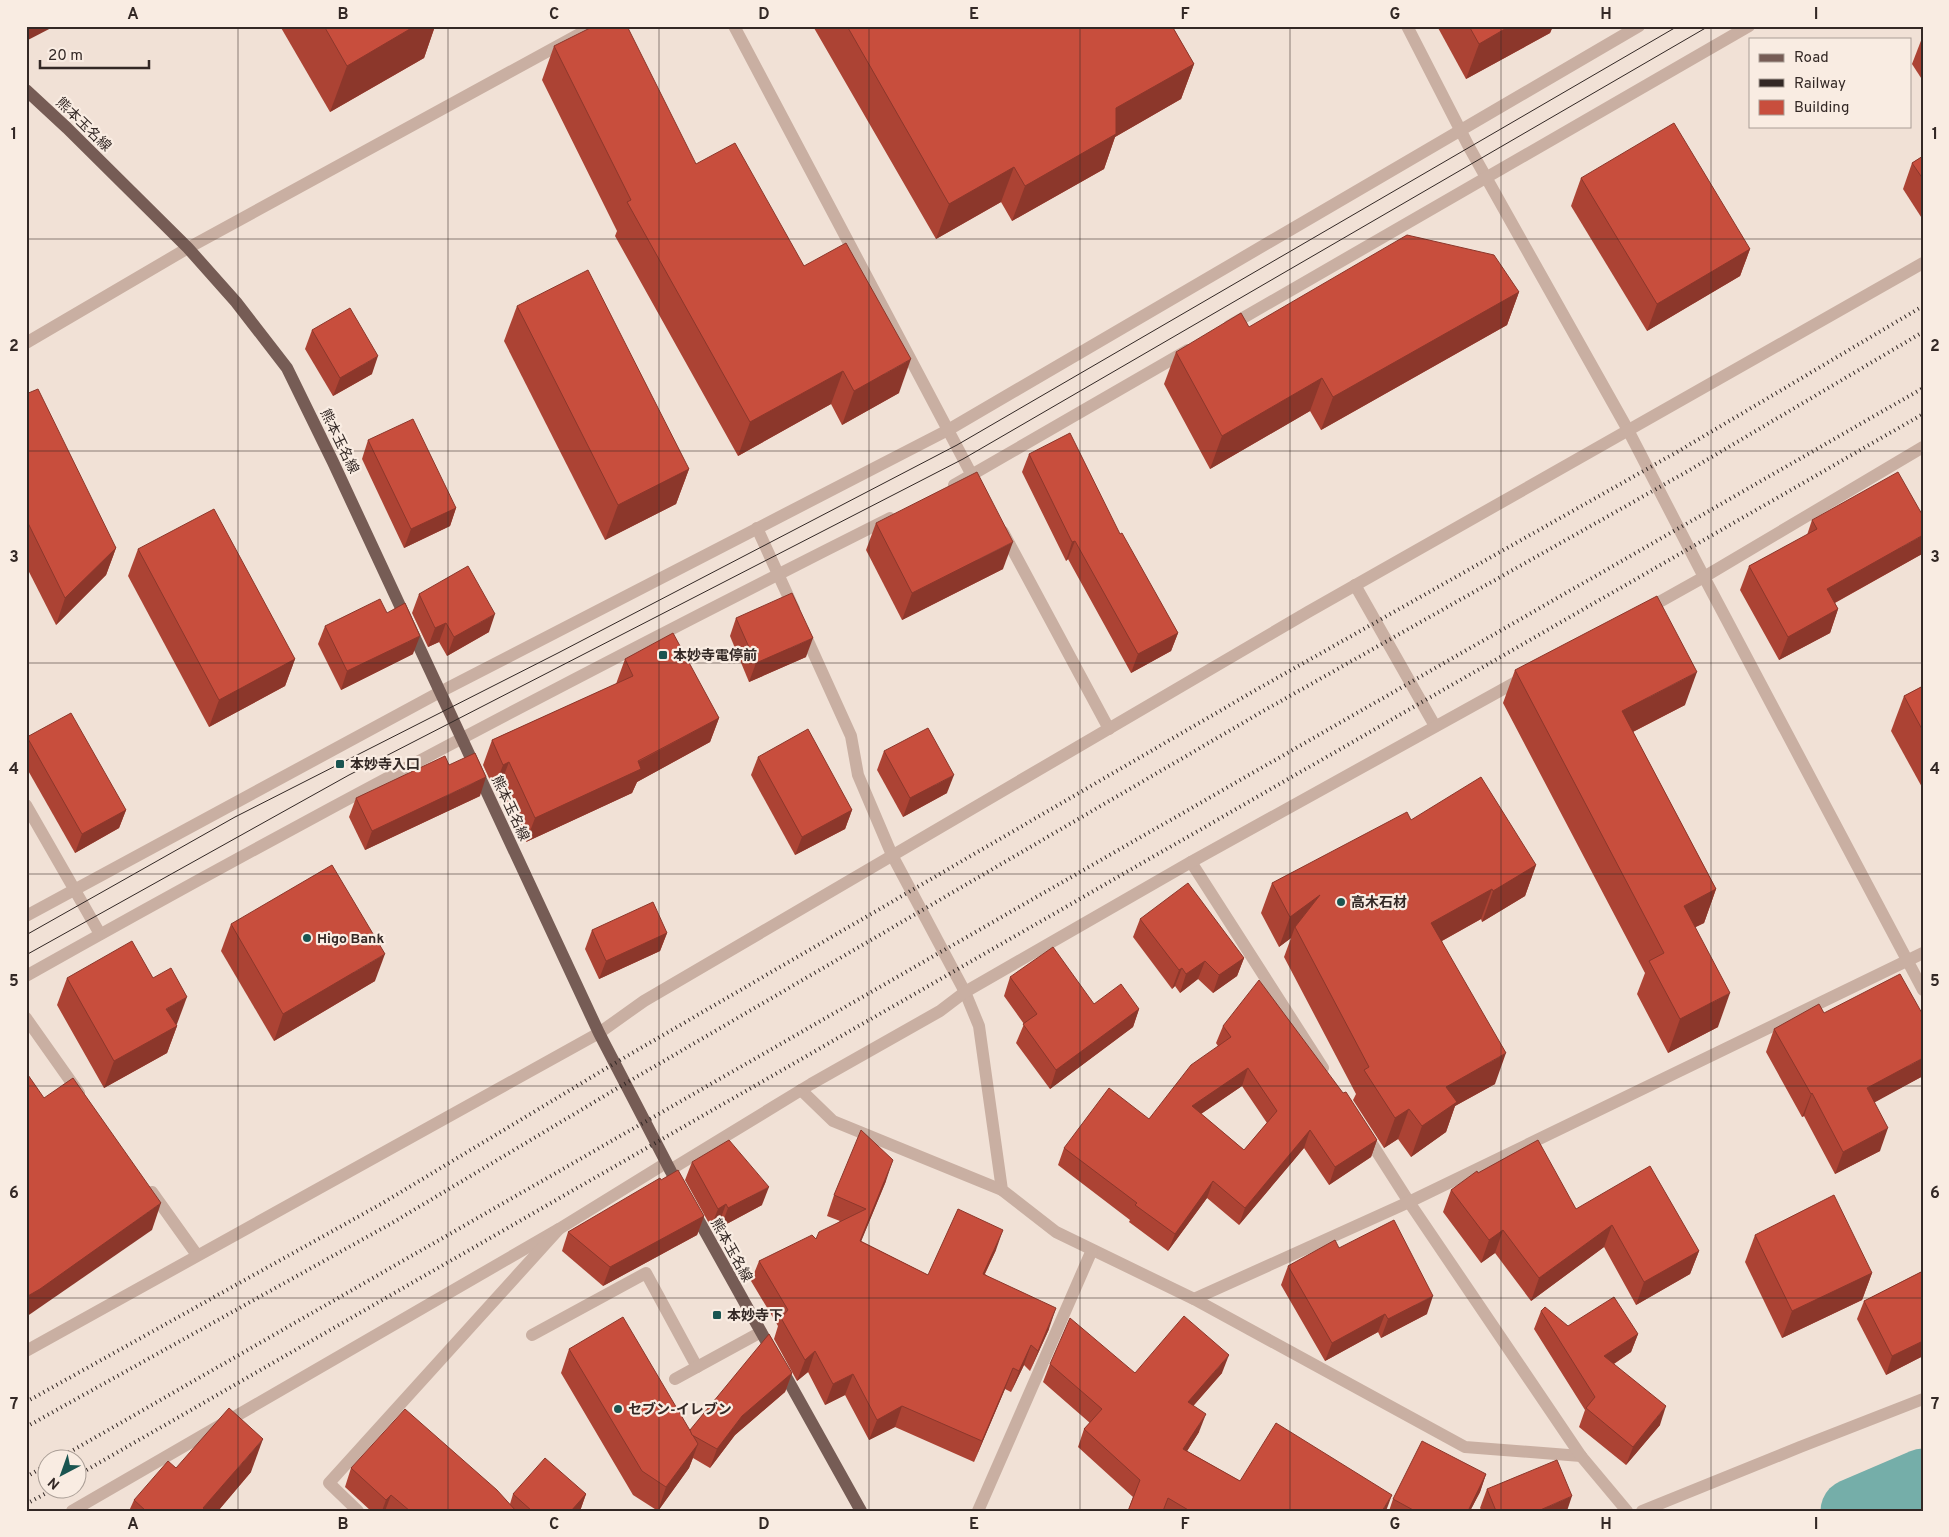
<svg xmlns="http://www.w3.org/2000/svg" width="1949" height="1537" font-family="Overpass,'Noto Sans JP',sans-serif">
<style>
.lines{fill:none;stroke-linecap:round;stroke-linejoin:round}
.river{stroke:#75aea9;stroke-width:65}
.minor{stroke:#c9afa2;stroke-width:12}
.major{stroke:#765c55;stroke-width:12}
.tram{stroke:#332825;stroke-width:1}
.rail{stroke:#332825;stroke-width:4;stroke-dasharray:1 4;stroke-linecap:butt}
.wall{fill:#ac4334;fill-rule:evenodd}
.shaded-wall{fill:#8c372b}
.building{fill:#c84e3d;stroke:#8c372b;fill-rule:evenodd}
.grid{fill:none;stroke:#332825;stroke-width:1;stroke-opacity:0.55}
.poi-dot{fill:#1a5551;stroke:#f9ece2;stroke-width:2}
.labels{text-anchor:middle;stroke-width:4.5;stroke-linejoin:round;paint-order:stroke}
.street-label{font-size:14px;fill:#332825;stroke:#f9ece2}
.poi-label{font-size:14px;font-weight:bold;fill:#332825;stroke:#f9ece2;text-anchor:start}
.neatline{fill:none;stroke:#332825;stroke-width:2}
.grid-label{font-size:16px;text-anchor:middle;font-weight:bold;fill:#332825}
</style>
<rect width="100%" height="100%" fill="#f1e1d6"/>
<g class="lines">
<polyline class="river" points="1853,1511 1923,1481"/>
<g class="minor">
<polyline points="734,26 975,481"/>
<polyline points="1407,26 1469,147 1628,430 1704,577 1923,990"/>
<polyline points="1229,326 1749,26"/>
<polyline points="26,343 188,248 594,26"/>
<polyline points="954,485 1188,350"/>
<polyline points="757,528 794,609"/>
<polyline points="1003,532 1109,729"/>
<polyline points="1355,585 1435,726"/>
<polyline points="1645,610 1704,577 1923,447"/>
<polyline points="803,630 851,736 858,775 892,855 965,992 979,1026 1002,1190 1056,1232 1194,1299 1465,1447 1581,1456"/>
<polyline points="26,805 100,934"/>
<polyline points="1191,862 1323,1068"/>
<polyline points="26,916 440,692 948,430 1639,26"/>
<path d="M26 976C310 816 599 664 890 518"/>
<polyline points="26,1018 79,1093"/>
<polyline points="801,1090 833,1121 1002,1190"/>
<polyline points="1365,1133 1409,1202 1581,1456 1627,1511"/>
<polyline points="670,1170 811,1084 940,1011 965,992 1191,862 1525,677"/>
<polyline points="152,1192 197,1255"/>
<polyline points="1194,1299 1409,1202 1923,953"/>
<polyline points="532,1335 646,1273 697,1367"/>
<polyline points="26,1351 599,1033 644,1001 1308,612 1923,263"/>
<polyline points="675,1379 761,1332"/>
<polyline points="72,1511 559,1229"/>
<polyline points="358,1511 329,1483 559,1229 666,1163"/>
<polyline points="978,1511 1092,1250"/>
<polyline points="1642,1511 1800,1447 1923,1399"/>
</g>
<g class="major">
<polyline points="26,90 67,128 188,248 236,302 287,368 333,462 599,1033 679,1187"/>
<polyline points="693,1210 861,1511"/>
</g>
<g class="tram">
<polyline points="26,935 235,817 558,653 957,445 1678,26"/>
<polyline points="26,955 349,775 963,459 1709,26"/>
</g>
<g class="rail">
<polyline points="26,1402 381,1204 610,1066 1254,691 1677,452 1923,306"/>
<polyline points="26,1427 392,1223 621,1086 1265,710 1688,471 1923,332"/>
<polyline points="56,1460 1923,388"/>
<polyline points="78,1475 1923,414"/>
<polyline points="26,1477 48,1464"/>
<polyline points="26,1504 52,1490"/>
</g>
</g>
<g class="wall">
<polygon points="280,26 435,26 424,58 330,112"/>
<polygon points="815,26 1172,26 1194,64 1181,99 1115,137 1104,169 1012,221 1001,202 936,239 814,28"/>
<polygon points="1437,26 1553,26 1550,33 1466,79"/>
<polygon points="1923,37 1923,81 1912,64 1922,38"/>
<polygon points="554,46 696,164 804,266 899,393 842,425 831,404 738,456 615,236 617,231 542,80"/>
<polygon points="1923,156 1923,220 1903,189 1912,163"/>
<polygon points="1581,178 1750,249 1740,276 1647,331 1571,206"/>
<polygon points="1519,292 1507,325 1321,430 1310,411 1210,469 1164,384 1176,352 1249,327"/>
<polygon points="517,306 689,469 676,504 605,540 504,341"/>
<polygon points="312,330 372,374 333,396 305,349"/>
<polygon points="26,394 116,548 106,575 56,625 26,566"/>
<polygon points="368,440 456,508 450,526 404,548 362,459"/>
<polygon points="1029,454 1120,534 1178,633 1171,651 1131,673 1068,559 1066,561 1022,472"/>
<polygon points="1812,520 1922,554 1835,603 1838,609 1830,633 1779,660 1740,590 1749,566 1807,535"/>
<polygon points="876,523 1003,569 902,620 866,550"/>
<polygon points="138,549 295,659 285,686 209,727 128,576"/>
<polygon points="419,594 489,632 447,656 439,642 428,647 412,613"/>
<polygon points="387,613 413,654 341,690 318,644 325,626"/>
<polygon points="736,618 806,657 749,682 730,636"/>
<polygon points="625,659 719,718 710,742 637,782 632,793 526,842 500,786 494,789 483,765 492,740 616,684"/>
<polygon points="1515,670 1685,705 1633,732 1716,889 1704,923 1695,927 1718,1027 1668,1053 1637,994 1645,973 1503,703"/>
<polygon points="1923,686 1923,789 1891,731 1904,696"/>
<polygon points="27,737 126,810 119,828 75,853 26,767"/>
<polygon points="884,751 947,793 903,817 877,770"/>
<polygon points="758,757 852,810 845,829 795,855 751,775"/>
<polygon points="480,796 365,850 349,817 356,798"/>
<polygon points="1411,820 1536,865 1525,896 1482,922 1481,919 1442,941 1495,1084 1455,1106 1446,1132 1411,1157 1398,1139 1384,1148 1353,1100 1356,1094 1284,957 1291,938 1279,947 1261,913 1272,883"/>
<polygon points="1140,919 1244,958 1237,976 1213,993 1198,979 1180,993 1175,986 1172,989 1133,937"/>
<polygon points="231,924 375,981 274,1041 221,951"/>
<polygon points="592,930 667,933 660,951 599,979 585,949"/>
<polygon points="1010,977 1094,1004 1139,1009 1133,1027 1050,1089 1016,1043 1024,1024 1004,996"/>
<polygon points="67,978 177,1024 176,1025 177,1026 167,1053 104,1088 57,1005"/>
<polygon points="1824,1013 1923,1076 1874,1102 1880,1151 1835,1174 1804,1116 1802,1117 1766,1052 1774,1029"/>
<path d="M1223 1026 1377 1140 1371 1157 1329 1185 1304 1148 1239 1225 1207 1198 1168 1251 1129 1222 1130 1220 1058 1165 1064 1148 1149 1119 1218 1046 1216 1043ZM1242 1086 1267 1123 1244 1150 1201 1114Z"/>
<polygon points="692,1162 762,1205 721,1227 719,1223 711,1227 685,1180"/>
<polygon points="1478,1173 1576,1209 1699,1251 1690,1274 1636,1305 1604,1247 1531,1301 1495,1253 1481,1263 1443,1212 1451,1190"/>
<polygon points="661,1180 704,1216 697,1235 603,1286 562,1251 568,1232"/>
<polygon points="886,1181 861,1241 928,1275 996,1250 985,1274 1049,1329 1030,1371 1024,1365 1011,1392 1005,1389 974,1462 895,1427 869,1440 845,1395 825,1405 808,1372 797,1381 774,1339 778,1326 751,1281 759,1261 816,1239 840,1221 827,1216 834,1195"/>
<polygon points="1755,1235 1872,1273 1862,1300 1782,1338 1745,1262"/>
<polygon points="1339,1248 1427,1314 1381,1338 1378,1332 1325,1361 1281,1285 1288,1266"/>
<polygon points="1923,1271 1923,1356 1886,1375 1857,1319 1864,1301"/>
<polygon points="1541,1311 1568,1326 1638,1334 1631,1352 1614,1364 1660,1425 1626,1465 1579,1427 1585,1410 1534,1329"/>
<polygon points="569,1349 690,1430 792,1373 785,1392 735,1435 710,1468 693,1458 689,1468 658,1511 633,1495 561,1373"/>
<polygon points="1050,1364 1135,1373 1222,1373 1193,1406 1199,1432 1187,1451 1240,1481 1386,1511 1128,1511 1133,1497 1078,1447 1084,1429 1090,1423 1043,1382"/>
<polygon points="176,1468 251,1472 218,1511 129,1511 134,1500"/>
<polygon points="351,1468 510,1504 513,1494 586,1494 580,1511 371,1511 345,1487"/>
<polygon points="1486,1474 1480,1492 1470,1511 1389,1511 1393,1499"/>
<polygon points="1487,1489 1567,1511 1482,1511 1480,1508"/>
</g>
<g class="shaded-wall">
<polygon points="26,26 55,26 26,41"/>
<polygon points="415,26 435,26 424,58 330,112 347,66"/>
<polygon points="1510,26 1553,26 1550,33 1466,79 1479,44"/>
<polygon points="1194,64 1181,99 1115,137 1104,169 1012,221 1025,186 1116,108"/>
<polygon points="1014,167 1001,202 936,239 949,204"/>
<polygon points="1750,249 1740,276 1647,331 1657,304"/>
<polygon points="1519,292 1507,325 1321,430 1333,397"/>
<polygon points="378,356 372,374 333,396 340,378"/>
<polygon points="911,359 899,393 842,425 854,391"/>
<polygon points="843,371 831,404 738,456 750,422"/>
<polygon points="1322,378 1310,411 1210,469 1222,436"/>
<polygon points="689,469 676,504 605,540 618,505"/>
<polygon points="456,508 450,526 404,548 411,529"/>
<polygon points="1923,535 1922,554 1818,612 1827,589"/>
<polygon points="1075,541 1068,559 1066,561 1072,542"/>
<polygon points="1013,542 1003,569 902,620 912,593"/>
<polygon points="116,548 106,575 56,625 65,598"/>
<polygon points="1838,609 1830,633 1779,660 1788,637"/>
<polygon points="495,614 489,632 447,656 454,637"/>
<polygon points="446,623 439,642 428,647 435,628"/>
<polygon points="1178,633 1171,651 1131,673 1138,654"/>
<polygon points="420,636 413,654 341,690 347,671"/>
<polygon points="813,638 806,657 749,682 756,663"/>
<polygon points="295,659 285,686 209,727 219,700"/>
<polygon points="1697,672 1685,705 1609,744 1622,711"/>
<polygon points="719,718 710,742 637,782 632,793 526,842 535,818"/>
<polygon points="509,762 500,786 494,789 503,765"/>
<polygon points="954,775 947,793 903,817 910,798"/>
<polygon points="486,777 480,796 365,850 372,831"/>
<polygon points="126,810 119,828 75,853 82,834"/>
<polygon points="852,810 845,829 795,855 802,837"/>
<polygon points="1536,865 1525,896 1482,922 1493,891"/>
<polygon points="1492,889 1481,919 1420,953 1431,923"/>
<polygon points="1716,889 1704,923 1672,939 1684,906"/>
<polygon points="1320,895 1295,927 1291,938 1279,947 1290,917"/>
<polygon points="667,933 660,951 599,979 606,961"/>
<polygon points="385,954 375,981 274,1041 283,1014"/>
<polygon points="1244,958 1237,976 1213,993 1219,975"/>
<polygon points="1205,961 1198,979 1180,993 1186,974"/>
<polygon points="1182,968 1175,986 1172,989 1179,970"/>
<polygon points="1730,993 1718,1027 1668,1053 1680,1019"/>
<polygon points="187,997 177,1024 157,1036 166,1009"/>
<polygon points="1139,1009 1133,1027 1050,1089 1056,1070"/>
<polygon points="177,1026 167,1053 104,1088 114,1061"/>
<polygon points="1506,1053 1495,1084 1455,1106 1446,1132 1411,1157 1422,1126 1446,1087"/>
<polygon points="1923,1058 1923,1076 1859,1111 1867,1088"/>
<polygon points="1248,1068 1242,1086 1186,1124 1192,1106"/>
<polygon points="1812,1093 1804,1116 1802,1117 1811,1094"/>
<polygon points="1409,1109 1398,1139 1384,1148 1395,1118"/>
<polygon points="1888,1128 1880,1151 1835,1174 1843,1152"/>
<polygon points="1310,1130 1304,1148 1239,1225 1245,1208"/>
<polygon points="1377,1140 1371,1157 1329,1185 1335,1167"/>
<polygon points="893,1160 886,1181 853,1261 860,1241"/>
<polygon points="1213,1181 1207,1198 1168,1251 1175,1234"/>
<polygon points="769,1187 762,1205 721,1227 728,1208"/>
<polygon points="161,1203 152,1230 26,1317 26,1297"/>
<polygon points="726,1204 719,1223 711,1227 718,1209"/>
<polygon points="704,1216 697,1235 603,1286 610,1267"/>
<polygon points="1612,1225 1604,1247 1531,1301 1539,1278"/>
<polygon points="1003,1230 996,1250 975,1294 983,1274"/>
<polygon points="1503,1230 1495,1253 1481,1263 1489,1240"/>
<polygon points="1699,1251 1690,1274 1636,1305 1644,1282"/>
<polygon points="1872,1273 1862,1300 1782,1338 1792,1311"/>
<polygon points="1433,1296 1427,1314 1381,1338 1388,1319"/>
<polygon points="1056,1308 1049,1329 1030,1371 1038,1351"/>
<polygon points="1385,1314 1378,1332 1325,1361 1332,1343"/>
<polygon points="1638,1334 1631,1352 1598,1374 1604,1356"/>
<polygon points="1923,1341 1923,1356 1886,1375 1892,1356"/>
<polygon points="1031,1345 1024,1365 1011,1392 1019,1371"/>
<polygon points="815,1351 808,1372 797,1381 805,1360"/>
<polygon points="1229,1355 1222,1373 1181,1420 1188,1402"/>
<polygon points="1013,1368 1005,1389 974,1462 982,1441"/>
<polygon points="792,1373 785,1392 735,1435 710,1468 717,1449 742,1416"/>
<polygon points="853,1374 845,1395 825,1405 833,1384"/>
<polygon points="902,1406 895,1427 869,1440 877,1420"/>
<polygon points="1666,1406 1660,1425 1626,1465 1633,1447"/>
<polygon points="1206,1414 1199,1432 1177,1467 1183,1449"/>
<polygon points="263,1439 251,1472 218,1511 202,1511 203,1508"/>
<polygon points="698,1444 689,1468 658,1511 666,1487"/>
<polygon points="1486,1474 1480,1492 1470,1511 1468,1511"/>
<polygon points="586,1494 580,1511 571,1511"/>
<polygon points="391,1495 385,1511 382,1511 386,1500"/>
<polygon points="1392,1495 1386,1511 1382,1511"/>
<polygon points="1572,1496 1567,1511 1538,1511"/>
</g>
<g class="building">
<polygon points="324,26 415,26 347,66"/>
<polygon points="594,26 627,26 696,164 735,143 804,266 846,243 911,359 854,391 843,371 750,422 627,202 631,200 554,46"/>
<polygon points="847,26 1172,26 1194,64 1116,108 1116,134 1025,186 1014,167 949,204"/>
<polygon points="1469,26 1510,26 1479,44"/>
<polygon points="1674,123 1750,249 1657,304 1581,178"/>
<polygon points="1923,156 1923,179 1912,163"/>
<polygon points="1407,235 1494,255 1519,292 1333,397 1322,378 1222,436 1176,352 1241,313 1249,327"/>
<polygon points="588,270 689,469 618,505 517,306"/>
<polygon points="350,308 378,356 340,378 312,330"/>
<polygon points="38,389 116,548 65,598 26,519 26,394"/>
<polygon points="413,419 456,508 411,529 368,440"/>
<polygon points="1070,433 1120,534 1122,533 1178,633 1138,654 1075,541 1072,542 1029,454"/>
<polygon points="977,472 1013,542 912,593 876,523"/>
<polygon points="1898,472 1923,516 1923,535 1827,589 1838,609 1788,637 1749,566 1817,529 1812,520"/>
<polygon points="214,509 295,659 219,700 138,549"/>
<polygon points="468,566 495,614 454,637 446,623 435,628 419,594"/>
<polygon points="792,593 813,638 756,663 736,618"/>
<polygon points="1657,596 1697,672 1622,711 1716,889 1684,906 1730,993 1680,1019 1649,961 1664,953 1515,670"/>
<polygon points="380,599 387,613 405,603 420,636 347,671 325,626"/>
<polygon points="673,633 719,718 638,761 641,769 535,818 509,762 503,765 492,740 633,676 625,659"/>
<polygon points="1923,686 1923,731 1904,696"/>
<polygon points="71,713 126,810 82,834 27,737"/>
<polygon points="928,728 954,775 910,798 884,751"/>
<polygon points="808,729 852,810 802,837 758,757"/>
<polygon points="475,753 486,777 372,831 356,798 445,756 449,765"/>
<polygon points="1481,777 1536,865 1493,891 1492,889 1431,923 1506,1053 1446,1087 1457,1102 1422,1126 1409,1109 1395,1118 1364,1070 1369,1067 1295,927 1320,895 1290,917 1272,883 1407,812 1411,820"/>
<polygon points="332,865 385,954 283,1014 231,924"/>
<polygon points="1188,883 1244,958 1219,975 1205,961 1186,974 1182,968 1179,970 1140,919"/>
<polygon points="653,902 667,933 606,961 592,930"/>
<polygon points="132,941 153,978 171,968 187,997 166,1009 177,1026 114,1061 67,978"/>
<polygon points="1053,947 1094,1004 1121,984 1139,1009 1056,1070 1023,1024 1037,1014 1010,977"/>
<polygon points="1900,974 1923,1015 1923,1058 1867,1088 1888,1128 1843,1152 1812,1093 1811,1094 1774,1029 1819,1004 1824,1013"/>
<path d="M1259 980 1343 1093 1346 1092 1377 1140 1335 1167 1310 1130 1245 1208 1213 1181 1175 1234 1135 1205 1137 1203 1064 1148 1109 1088 1149 1119 1191 1065 1231 1037 1223 1026ZM1248 1068 1277 1111 1244 1150 1192 1106Z"/>
<polygon points="26,1072 44,1098 73,1078 161,1203 40,1289 26,1297"/>
<polygon points="861,1130 893,1160 860,1241 928,1275 958,1209 1003,1230 983,1274 1056,1308 1038,1351 1031,1345 1019,1371 1013,1368 982,1441 902,1406 877,1420 853,1374 833,1384 815,1351 805,1360 781,1318 788,1310 759,1261 812,1235 816,1239 819,1232 866,1209 834,1195"/>
<polygon points="729,1140 769,1187 728,1208 726,1204 718,1209 692,1162"/>
<polygon points="1538,1140 1576,1209 1650,1166 1699,1251 1644,1282 1612,1225 1539,1278 1503,1230 1489,1240 1451,1190 1477,1171 1478,1173"/>
<polygon points="678,1170 704,1216 610,1267 568,1232 660,1178 661,1180"/>
<polygon points="1834,1195 1872,1273 1792,1311 1755,1235"/>
<polygon points="1394,1220 1433,1296 1388,1319 1385,1314 1332,1343 1288,1266 1335,1240 1339,1248"/>
<polygon points="1923,1271 1923,1341 1892,1356 1864,1301"/>
<polygon points="1614,1297 1638,1334 1604,1356 1666,1406 1633,1447 1586,1408 1595,1397 1541,1311 1545,1307 1568,1326"/>
<polygon points="1184,1316 1229,1355 1188,1402 1206,1414 1183,1449 1240,1481 1276,1423 1392,1495 1382,1511 1190,1511 1168,1498 1163,1511 1128,1511 1140,1480 1084,1429 1102,1409 1050,1364 1070,1318 1135,1373"/>
<polygon points="623,1317 698,1444 666,1487 642,1471 569,1349"/>
<polygon points="769,1334 792,1373 742,1416 717,1449 692,1435 690,1430"/>
<polygon points="229,1408 263,1439 203,1508 206,1511 146,1511 134,1500 168,1461 176,1468"/>
<polygon points="405,1409 497,1490 516,1511 410,1511 391,1495 386,1500 351,1468"/>
<polygon points="1422,1441 1486,1474 1468,1511 1415,1511 1393,1499"/>
<polygon points="545,1458 586,1494 571,1511 532,1511 513,1494"/>
<polygon points="1557,1460 1572,1496 1538,1511 1496,1511 1487,1489"/>
</g>
<path class="grid" d="M238 26V1511M448 26V1511M659 26V1511M869 26V1511M1080 26V1511M1290 26V1511M1501 26V1511M1711 26V1511M26 239H1923M26 451H1923M26 663H1923M26 874H1923M26 1086H1923M26 1298H1923"/>
<g class="poi-dot">
<rect x="658" y="650" width="10" height="10" rx="2.5"/>
<rect x="335" y="759" width="10" height="10" rx="2.5"/>
<circle cx="1341" cy="902" r="5"/>
<circle cx="307" cy="938" r="5"/>
<rect x="712" y="1310" width="10" height="10" rx="2.5"/>
<circle cx="618" cy="1409" r="5"/>
</g>
<g class="labels">
<g class="street-label">
<text transform="translate(84 124) rotate(44)" y="5">熊本玉名線</text>
<text transform="translate(340 441) rotate(64)" y="5">熊本玉名線</text>
<text transform="translate(511 808) rotate(65)" y="5">熊本玉名線</text>
<text transform="translate(732 1250) rotate(61)" y="5">熊本玉名線</text>
</g>
<g class="poi-label">
<text x="673" y="660">本妙寺電停前</text>
<text x="350" y="769">本妙寺入口</text>
<text x="1351" y="907">高木石材</text>
<text x="317" y="943">Higo Bank</text>
<text x="727" y="1320">本妙寺下</text>
<text x="628" y="1414">セブン-イレブン</text>
</g>
</g>
<rect width="1949" height="1537" fill="none" stroke="#f9ece2" stroke-width="55"/>
<rect x="1749" y="38" width="162" height="90" fill="#f9ece2" stroke="#aa9e96"/>
<rect x="1759" y="54" width="25" height="8" fill="#765c55" stroke="#aa9e96"/>
<text x="1794" y="62" font-size="15" fill="#332825">Road</text>
<rect x="1759" y="79" width="25" height="8" fill="#332825" stroke="#aa9e96"/>
<text x="1794" y="88" font-size="15" fill="#332825">Railway</text>
<rect x="1759" y="100" width="25" height="15" fill="#c84e3d" stroke="#aa9e96"/>
<text x="1794" y="112" font-size="15" fill="#332825">Building</text>
<g transform="translate(62 1474) rotate(221)"><circle r="24" fill="#f9ece2" stroke="#aa9e96"/>
<path d="M0-4L9 19L0 12L-9 19Z" fill="#1a5551"/>
<text y="-8" font-size="14" font-weight="bold" text-anchor="middle" fill="#332825">N</text>
</g>
<path d="M40 60v8h109v-8" fill="none" stroke="#332825" stroke-width="2.5"/>
<text x="48" y="60" font-size="15" fill="#332825" stroke="#f9ece2" stroke-width="4" paint-order="stroke">20 m</text>
<rect x="28" y="28" width="1894" height="1482" class="neatline"/>
<g class="grid-label">
<text x="133" y="19">A</text>
<text x="343" y="19">B</text>
<text x="554" y="19">C</text>
<text x="764" y="19">D</text>
<text x="974" y="19">E</text>
<text x="1185" y="19">F</text>
<text x="1395" y="19">G</text>
<text x="1606" y="19">H</text>
<text x="1816" y="19">I</text>
<text x="14" y="139">1</text>
<text x="1935" y="139">1</text>
<text x="14" y="351">2</text>
<text x="1935" y="351">2</text>
<text x="14" y="562">3</text>
<text x="1935" y="562">3</text>
<text x="14" y="774">4</text>
<text x="1935" y="774">4</text>
<text x="14" y="986">5</text>
<text x="1935" y="986">5</text>
<text x="14" y="1198">6</text>
<text x="1935" y="1198">6</text>
<text x="14" y="1409">7</text>
<text x="1935" y="1409">7</text>
<text x="133" y="1529">A</text>
<text x="343" y="1529">B</text>
<text x="554" y="1529">C</text>
<text x="764" y="1529">D</text>
<text x="974" y="1529">E</text>
<text x="1185" y="1529">F</text>
<text x="1395" y="1529">G</text>
<text x="1606" y="1529">H</text>
<text x="1816" y="1529">I</text>
</g>
</svg>
